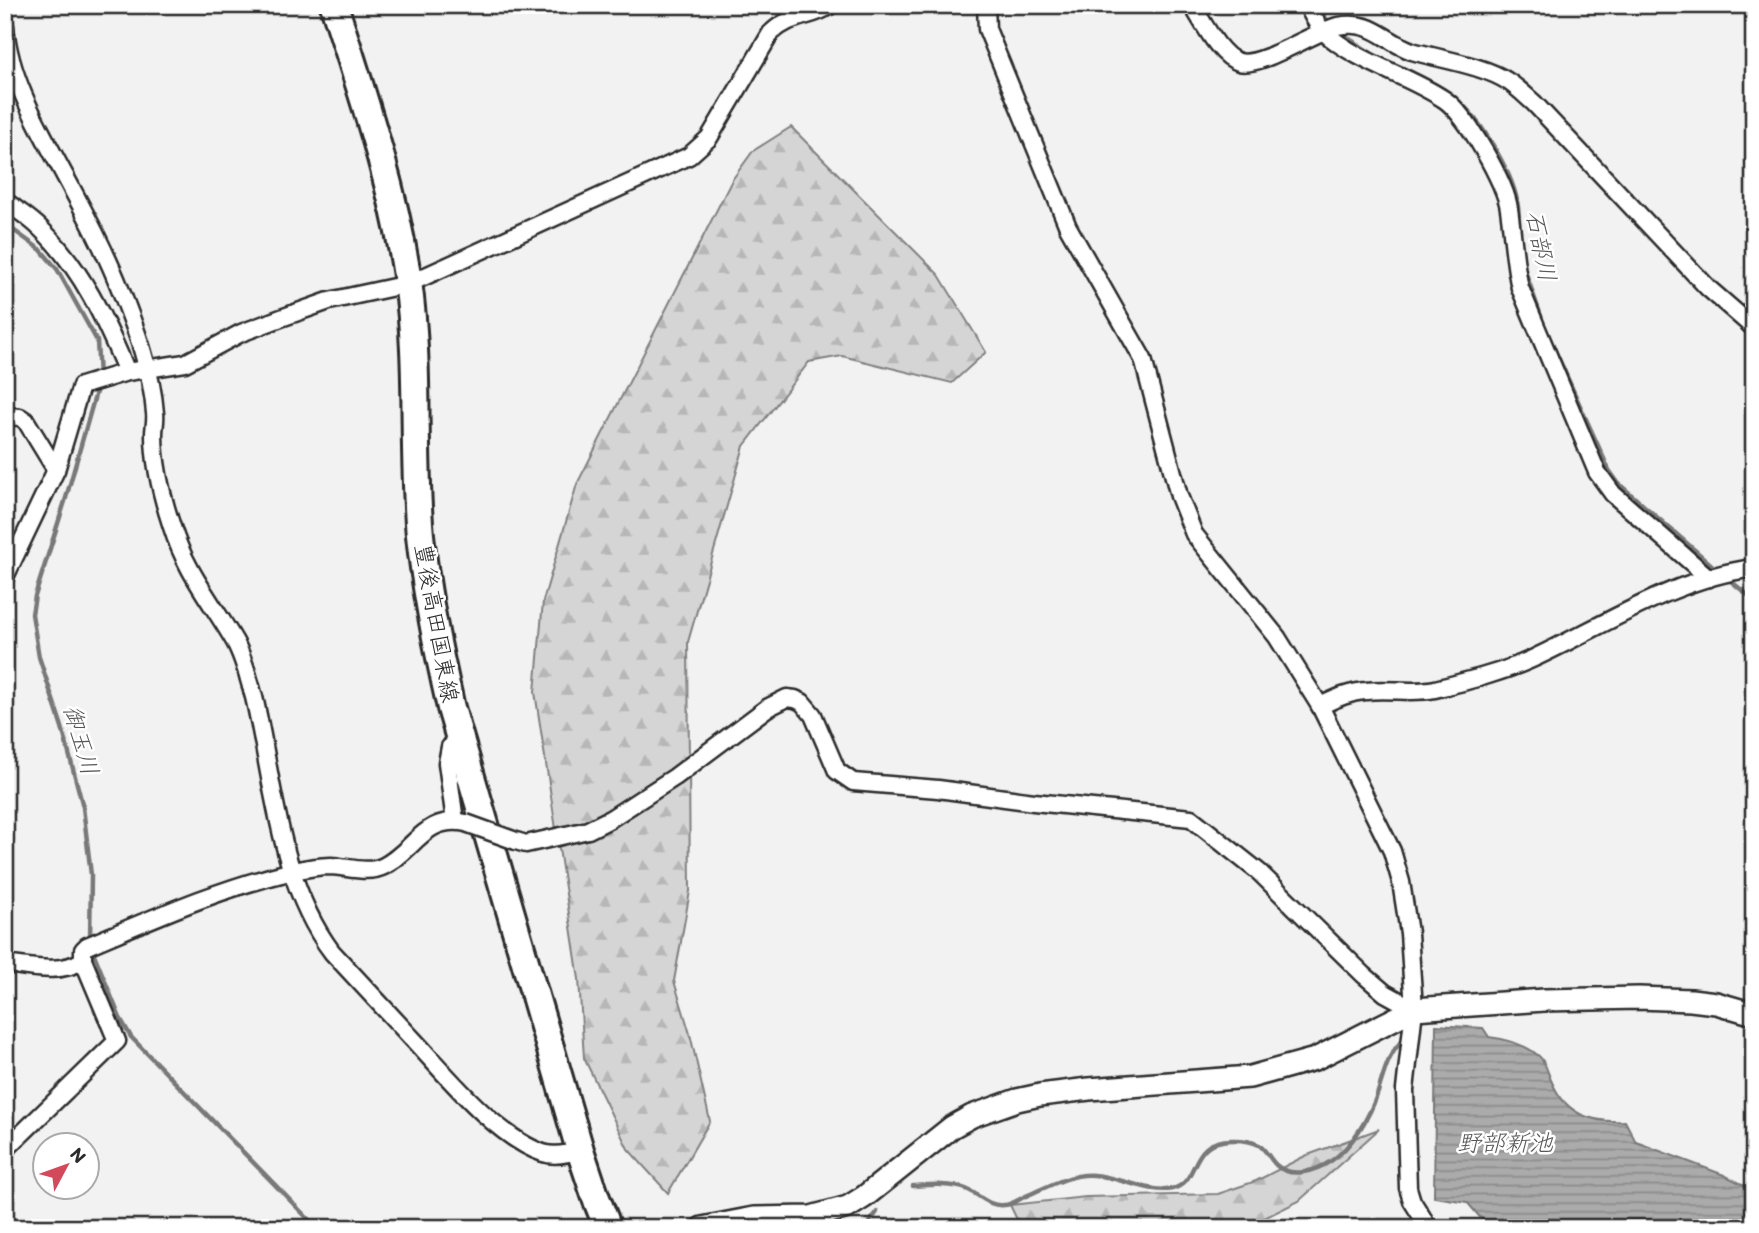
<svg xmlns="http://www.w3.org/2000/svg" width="1759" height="1233" font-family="Itim,'Klee One',sans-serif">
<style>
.forest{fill:url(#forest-firs);stroke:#808080;stroke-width:2}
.water{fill:url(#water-rules);stroke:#787878;stroke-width:2}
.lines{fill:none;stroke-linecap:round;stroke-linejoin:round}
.stream{stroke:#787878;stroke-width:4.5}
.minor-casing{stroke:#2b2b2b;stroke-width:21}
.tertiary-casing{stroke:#2b2b2b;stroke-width:26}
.primary-casing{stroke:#2b2b2b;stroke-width:32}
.minor{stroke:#fff;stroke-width:16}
.tertiary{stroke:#fff;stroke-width:21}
.primary{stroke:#fff;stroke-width:26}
.minor-bridge-casing{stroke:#2b2b2b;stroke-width:21;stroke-linecap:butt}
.minor-bridge{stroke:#fff;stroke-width:16}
.labels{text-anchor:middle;stroke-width:5;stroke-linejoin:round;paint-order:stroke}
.street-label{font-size:23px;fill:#2b2b2b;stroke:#fff}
.water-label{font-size:24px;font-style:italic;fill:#585858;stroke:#fff}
</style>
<defs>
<pattern id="forest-firs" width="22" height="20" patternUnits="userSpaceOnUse" patternTransform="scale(1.75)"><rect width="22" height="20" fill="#d5d5d5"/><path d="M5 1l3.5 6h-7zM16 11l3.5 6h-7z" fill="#b7b7b7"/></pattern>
<pattern id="water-rules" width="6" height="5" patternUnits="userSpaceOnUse" patternTransform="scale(1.75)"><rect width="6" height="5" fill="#ababab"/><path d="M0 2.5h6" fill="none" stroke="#8b8b8b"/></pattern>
</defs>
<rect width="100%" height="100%" fill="#f2f2f2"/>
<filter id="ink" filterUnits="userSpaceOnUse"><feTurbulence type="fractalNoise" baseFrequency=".0143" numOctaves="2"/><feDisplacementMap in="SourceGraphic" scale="14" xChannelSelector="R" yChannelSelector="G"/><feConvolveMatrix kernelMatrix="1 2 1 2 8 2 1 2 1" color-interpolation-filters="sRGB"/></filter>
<g filter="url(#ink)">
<g class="forest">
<polygon points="791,127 939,275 986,352 952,383 842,356 809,362 744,446 688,642 690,891 674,981 690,1034 710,1121 668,1193 628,1149 584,1058 579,979 535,692 543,601 577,484 732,180 753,151"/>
<polygon points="1379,1129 1299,1201 1254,1223 1162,1228 1021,1228 1010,1205 1086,1197 1218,1194 1256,1181 1305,1156"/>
</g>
<path class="water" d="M1436 1025 1483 1028 1489 1037C1507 1039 1524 1044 1539 1056 1545 1061 1548 1073 1551 1080 1565 1114 1590 1123 1625 1121L1636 1142 1724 1175 1754 1190V1228H1489L1467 1202 1434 1197Z"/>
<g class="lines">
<g class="stream">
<polyline points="1316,5 1331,25"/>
<polyline points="1337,31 1371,53"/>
<path d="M1452 97C1477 111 1512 173 1517 201 1519 210 1519 219 1519 228"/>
<polyline points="5,224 41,250 57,269 97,341 99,377"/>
<polyline points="1524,268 1542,319"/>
<polyline points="1549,337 1609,470 1619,484 1714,567"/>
<polyline points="1727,578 1754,600"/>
<polyline points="90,940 91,875 83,807 62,727 39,657 32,614 35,596 66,498 98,385"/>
<polyline points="92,949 120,1018 131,1037 317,1228"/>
<path d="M913 1186C929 1185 951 1183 966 1189 979 1194 988 1207 1004 1205 1011 1205 1018 1200 1024 1197 1045 1188 1070 1173 1094 1175 1115 1176 1153 1194 1172 1189 1202 1182 1186 1139 1234 1140 1242 1140 1252 1141 1259 1145 1266 1150 1270 1159 1276 1165 1291 1179 1316 1171 1331 1161 1352 1147 1370 1116 1378 1092 1384 1073 1388 1054 1403 1040"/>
<polyline points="866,1228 877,1212"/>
</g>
<defs>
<g id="minor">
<polyline points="986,5 987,29 1068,227 1143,359 1179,496 1194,534 1277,637 1320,706 1392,851 1401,882 1409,933 1414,1009 1405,1090 1408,1188 1412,1201 1429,1228"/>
<path d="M1192 5C1203 22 1220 57 1239 62 1260 68 1313 32 1338 26 1372 19 1384 41 1412 51 1440 59 1486 66 1509 82 1518 88 1526 96 1534 103L1708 288 1754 328"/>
<path d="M1307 5C1312 14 1317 26 1324 32 1359 64 1407 74 1445 100 1466 114 1506 184 1509 209 1513 236 1514 262 1520 288L1597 472 1613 494 1709 578"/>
<path d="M5 26C9 75 35 121 58 163 80 204 104 247 121 291 136 329 152 372 155 413 156 420 154 427 154 434 154 465 162 497 172 527 186 572 212 602 235 642 244 658 249 680 254 697 274 782 279 882 332 952 362 984 391 1016 421 1048 452 1082 499 1138 543 1153 555 1157 568 1154 580 1150"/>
<path d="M5 201C17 210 30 218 40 228 82 268 105 320 127 372"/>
<polyline points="5,416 20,417 26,421 56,470"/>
<path d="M5 577 56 470 81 386 127 372 185 363 241 333 281 318 329 301 408 284 689 156 709 138 771 33C792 13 810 19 831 5"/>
<path d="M1320 706C1335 699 1349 692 1366 691 1389 688 1412 694 1435 689 1467 681 1501 673 1532 659 1604 626 1674 578 1754 568"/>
<polyline points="455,821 447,763 450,747 461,740"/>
<polyline points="516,841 526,844 588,830 610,819 675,777 767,708 787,698 795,699 802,702 813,715 837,771 853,782 938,789 1034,802 1191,818 1259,872 1364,975 1385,993 1414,1009"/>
<path d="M5 964C30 967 61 975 83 960V950L87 946C154 918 218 889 289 872 302 869 317 866 331 866 348 867 369 874 384 866 415 850 424 815 466 823"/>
<polyline points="5,1150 117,1041 83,960"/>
</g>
<polyline id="tertiary" points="702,1228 754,1218 811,1217 848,1207 864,1197 952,1127 972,1116 1017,1100 1040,1095 1089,1089 1250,1077 1315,1059 1414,1009 1544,1000 1639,998 1691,1000 1716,1003 1754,1014"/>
<path id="primary" d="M334 5C363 96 394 187 408 282 420 366 412 451 420 535 426 594 438 651 451 708L580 1150 596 1198 608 1228"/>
</defs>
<use href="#minor" class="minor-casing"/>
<use href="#tertiary" class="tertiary-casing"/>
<use href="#primary" class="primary-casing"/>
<use href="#minor" class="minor"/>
<use href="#tertiary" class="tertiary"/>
<use href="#primary" class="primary"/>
<defs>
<polyline id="minor-bridge" points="466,823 516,841"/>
</defs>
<use href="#minor-bridge" class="minor-bridge-casing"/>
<use href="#minor-bridge" class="minor-bridge"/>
</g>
</g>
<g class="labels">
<g class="street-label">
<text transform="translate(437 623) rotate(80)" y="8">豊後高田国東線</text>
</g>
<g class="water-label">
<text transform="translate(1541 246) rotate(79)" y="8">石部川</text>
<text transform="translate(81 740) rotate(74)" y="8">御玉川</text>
<text x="1505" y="1151">野部新池</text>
</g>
</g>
<rect width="1759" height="1233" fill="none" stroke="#fff" stroke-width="28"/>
<rect x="14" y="14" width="1731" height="1205" fill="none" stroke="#2b2b2b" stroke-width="2.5" filter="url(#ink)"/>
<g transform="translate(66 1166) rotate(49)"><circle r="33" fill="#ffffff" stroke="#aaaaaa" stroke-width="2"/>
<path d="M0-5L12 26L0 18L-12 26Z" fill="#d1495b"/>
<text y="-10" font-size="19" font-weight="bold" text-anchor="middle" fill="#2b2b2b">N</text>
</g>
</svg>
